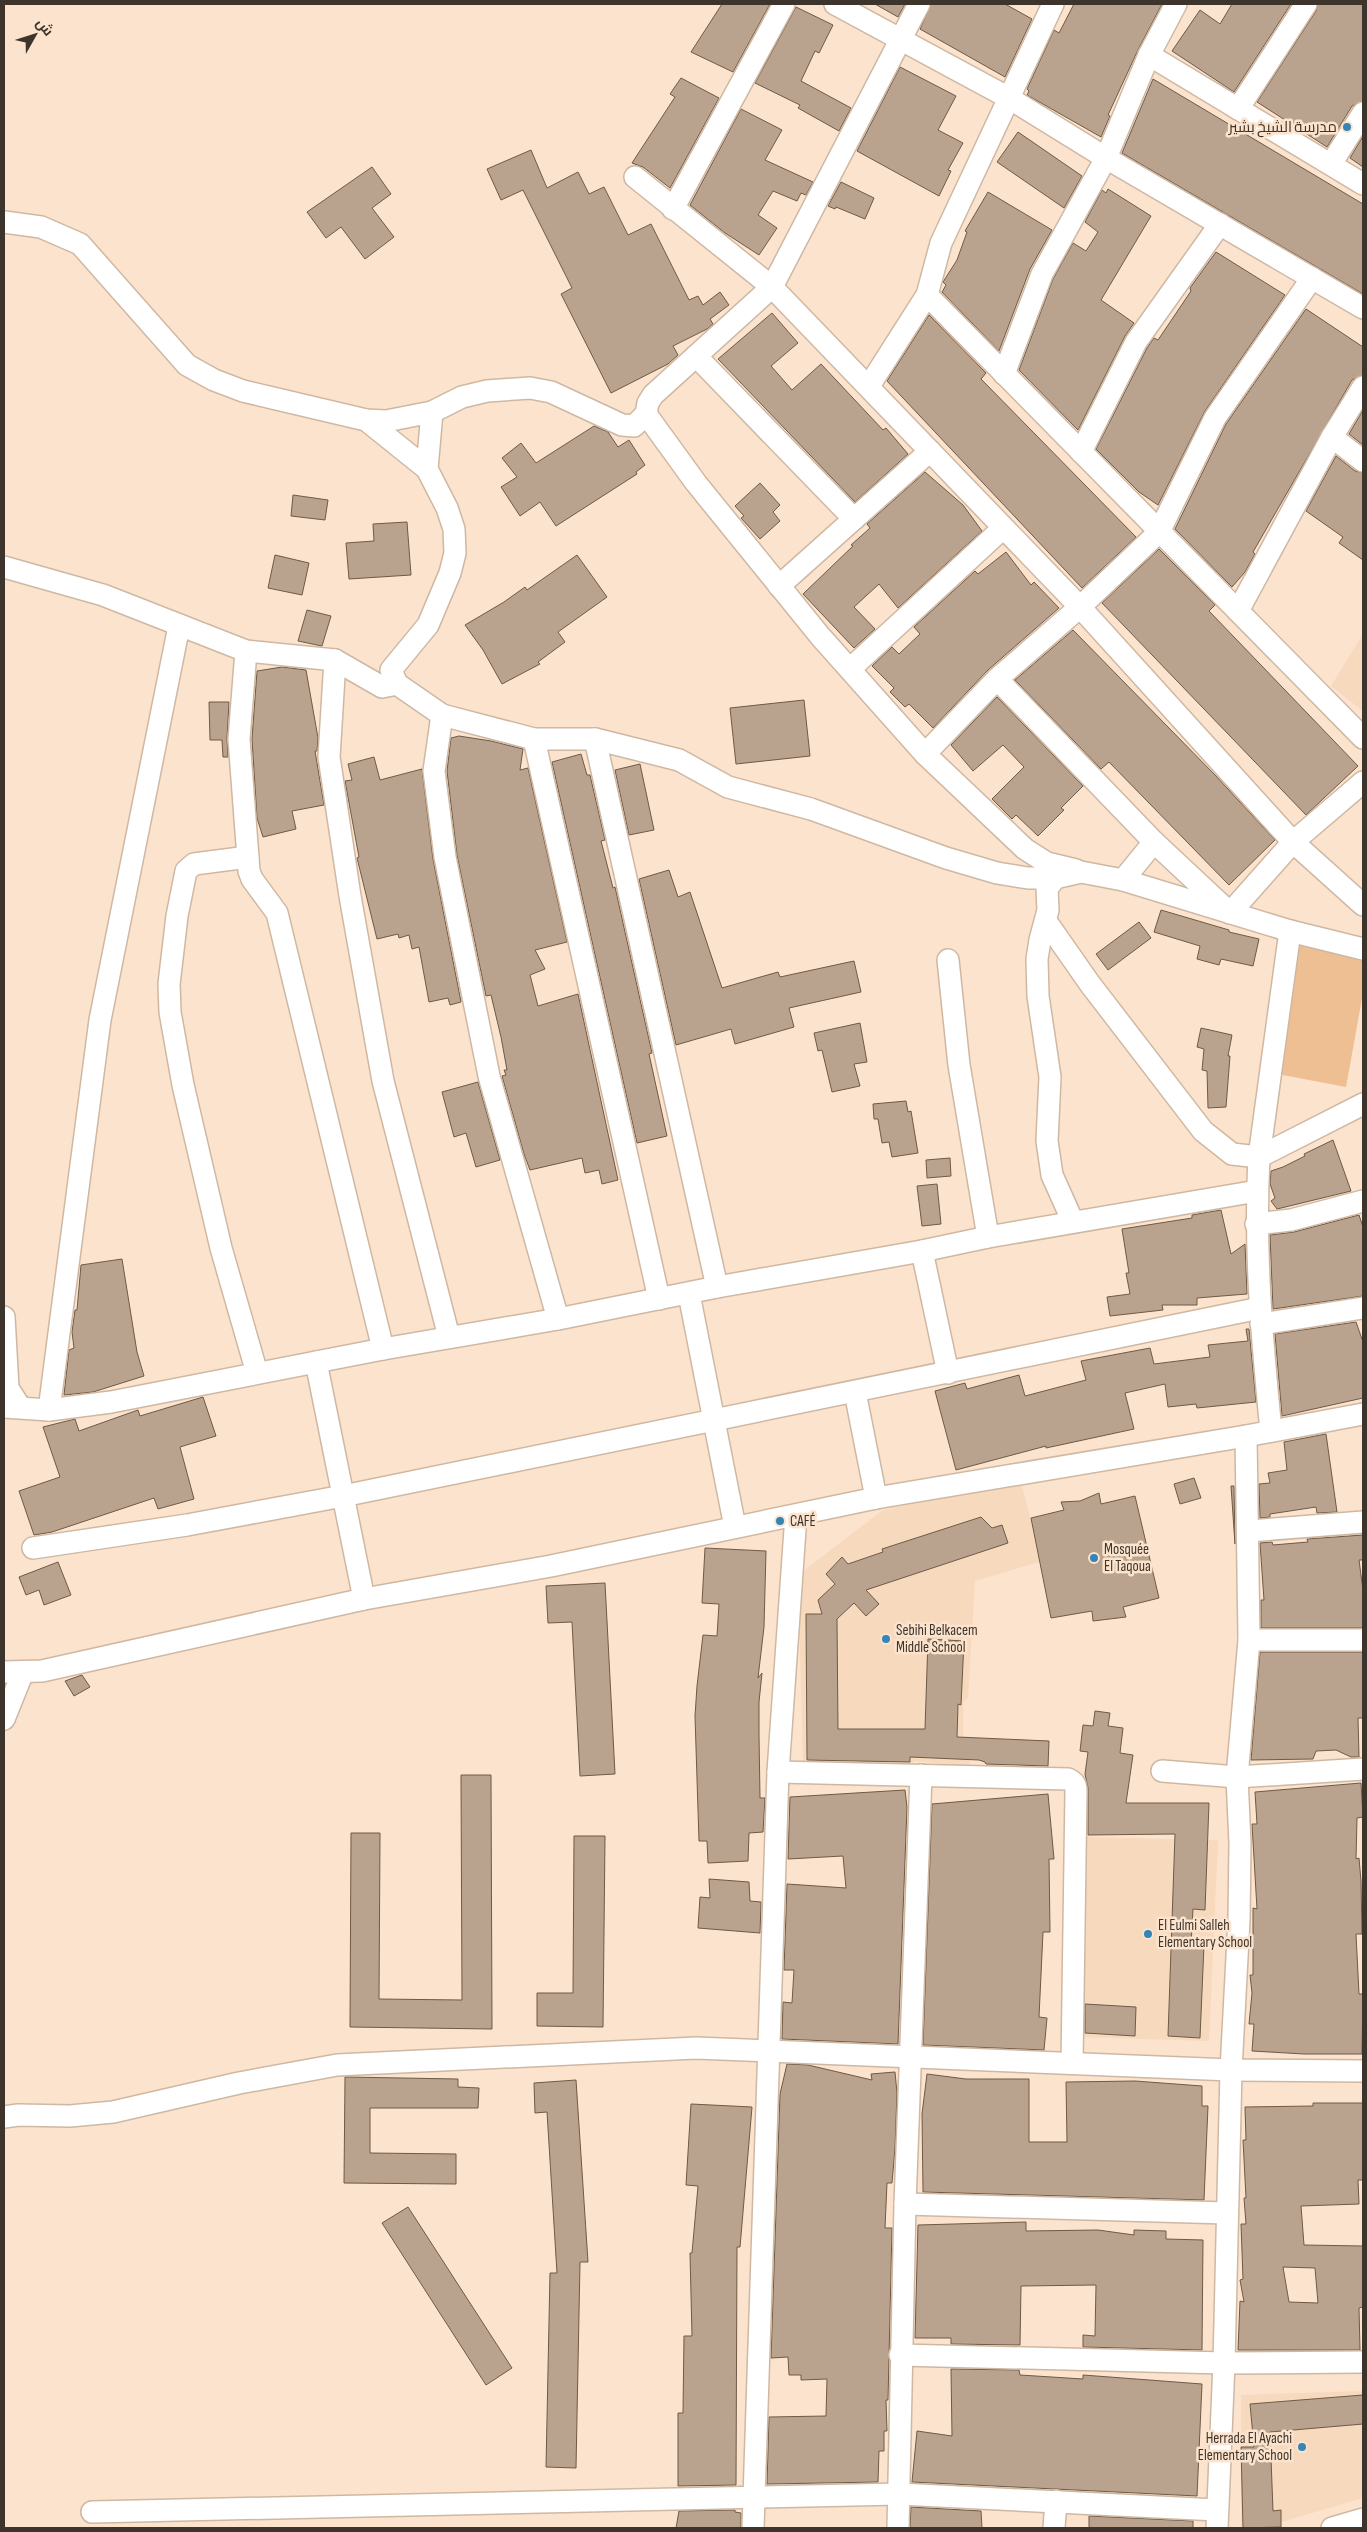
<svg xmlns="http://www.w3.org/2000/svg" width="1367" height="2532" font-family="'Sofia Sans Condensed',Cairo,sans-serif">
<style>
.built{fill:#f7d9bd}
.green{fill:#eebf93}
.building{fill:#baa38e;stroke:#6e5a47;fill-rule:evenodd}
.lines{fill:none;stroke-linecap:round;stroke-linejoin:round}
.minor-casing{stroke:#cfb8a3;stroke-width:24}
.minor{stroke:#fff;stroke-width:21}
.poi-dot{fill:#3585b6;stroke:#fbe3cd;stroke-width:2}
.labels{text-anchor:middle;stroke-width:5;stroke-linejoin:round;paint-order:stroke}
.poi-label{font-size:15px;fill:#3d342b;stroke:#fbe3cd;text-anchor:start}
</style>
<rect width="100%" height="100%" fill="#fbe3cd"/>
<g class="built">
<polygon points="1363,634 1363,711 1331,686"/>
<polygon points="1021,1483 1042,1561 975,1581 968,1698 963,1701 963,1736 972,1737 969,1766 913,1761 913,1766 803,1763 798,1575 883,1510"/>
<polygon points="1084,1837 1218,1840 1209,2041 1078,2037"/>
<polygon points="1363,2391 1363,2498 1261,2528 1241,2528 1241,2395"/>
</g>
<polygon class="green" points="1296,943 1363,959 1363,993 1346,1087 1272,1073"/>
<g class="building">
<polygon points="722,4 770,4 733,72 691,52"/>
<polygon points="875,4 905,4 898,17"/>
<polygon points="931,4 1005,4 1032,19 1005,77 920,29"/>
<polygon points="1074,4 1162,4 1138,50 1108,115 1110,116 1101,137 1027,95 1029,91 1027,89 1054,30 1059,33"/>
<polygon points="1232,4 1291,4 1234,92 1172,51 1200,10 1220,24"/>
<polygon points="1318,4 1363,4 1363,101 1352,106 1327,147 1257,102 1316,11"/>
<polygon points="796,7 833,25 819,53 815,51 801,81 851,108 839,131 798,108 800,105 755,83"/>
<polygon points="900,67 956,96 938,130 963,143 948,170 951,171 939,196 857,151"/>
<polygon points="681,78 719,98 670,188 643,167 632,163 675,97 670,94"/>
<polygon points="1153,79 1363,204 1363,294 1122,153"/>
<polygon points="741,109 782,130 765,160 813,182 806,195 801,193 797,201 773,191 758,215 777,228 759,255 725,233 690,205"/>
<polygon points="1018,132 1082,176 1064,208 997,162"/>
<polygon points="1363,136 1363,167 1350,158"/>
<polygon points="531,150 547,188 578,172 589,194 604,187 628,235 651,224 689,300 698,296 703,305 720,292 729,305 710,319 713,324 707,329 673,346 678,355 668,364 611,393 561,294 572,288 523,190 501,200 487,169"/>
<polygon points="372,167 391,194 372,208 394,237 365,259 341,227 326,238 307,212"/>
<polygon points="841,182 874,198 865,219 836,207 835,209 828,206"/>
<polygon points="1108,189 1151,216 1101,300 1134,323 1125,336 1078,430 1019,370 1053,279 1073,243 1086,251 1098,232 1085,222 1102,190 1106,193"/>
<polygon points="988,192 1052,230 1030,269 999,351 942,292 946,285 943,282 957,260 967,232 965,231"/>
<polygon points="1216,252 1285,295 1205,411 1158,505 1139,492 1096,449 1147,348 1154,338 1158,340 1191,291 1190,288"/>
<polygon points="1306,309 1363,347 1363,375 1352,380 1253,552 1255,554 1245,572 1232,587 1175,529 1226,424"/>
<polygon points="772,313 798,343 771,366 792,390 821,364 883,430 886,428 908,454 855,502 718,359"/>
<polygon points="929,315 986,373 981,379 1136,537 1082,588 887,381"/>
<polygon points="1363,410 1363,445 1349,434"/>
<polygon points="594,426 608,432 618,447 629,440 645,465 636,472 637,474 556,526 540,502 520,516 501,487 517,477 502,458 521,443 536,463"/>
<polygon points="1336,456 1355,471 1363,473 1363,560 1339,543 1343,537 1306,511"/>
<polygon points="925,472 963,505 982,531 898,608 879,584 854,607 875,629 854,648 803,594 853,546 851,545 870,528 867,524"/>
<polygon points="760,483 780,505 773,512 780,521 760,539 741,518 744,516 735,506"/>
<polygon points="293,495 328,500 325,520 291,516"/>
<polygon points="407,522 411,575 349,579 346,543 374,541 373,524"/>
<polygon points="1159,549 1215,605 1209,611 1358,766 1306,815 1102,603"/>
<polygon points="1006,552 1031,585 1034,582 1059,608 988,670 933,728 909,704 905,707 890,692 894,688 872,666 892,647 899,654 920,634 914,627 975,571 978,574"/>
<polygon points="275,555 309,563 302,595 268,588"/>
<polygon points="577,555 607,597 558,632 565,642 538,662 540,664 502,684 483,650 465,625 504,602 525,587 527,590"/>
<polygon points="307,610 331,616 322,646 298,641"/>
<polygon points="1073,630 1215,775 1275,840 1229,885 1109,762 1101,769 1015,680"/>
<polygon points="282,667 306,670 318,738 317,751 315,751 324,805 292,811 296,829 263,837 257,818 252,739 257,671"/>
<polygon points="997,697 1083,786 1061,808 1064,810 1038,836 1016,815 1012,819 992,799 1024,767 1003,745 973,771 951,745"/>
<polygon points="804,700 810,756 736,764 730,708"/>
<polygon points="209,702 229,702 227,738 228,757 223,757 222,740 210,740"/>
<polygon points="459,736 491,741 523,749 520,770 528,768 567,942 535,950 545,969 530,975 538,1006 578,994 618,1180 602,1184 599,1170 585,1173 582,1158 530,1170 524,1154 502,1076 506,1075 504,1070 507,1070 501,1037 491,995 486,996 457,855 447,771 451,738"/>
<polygon points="581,754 587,775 590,775 605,840 601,841 613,888 615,887 652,1053 649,1054 667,1136 637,1143 552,762"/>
<polygon points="374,757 380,780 422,769 433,859 461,1002 450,1005 448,998 429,1002 419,947 412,949 409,935 399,938 398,934 377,939 357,858 359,857 345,781 352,780 348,764"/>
<polygon points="640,764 654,830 629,835 615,770"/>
<polygon points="669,870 678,897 690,892 722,988 778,972 780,977 854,961 861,992 789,1008 794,1027 735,1044 731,1029 676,1045 639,879"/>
<polygon points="1161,910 1229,930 1229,932 1259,939 1253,966 1221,959 1219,965 1197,959 1200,946 1154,932"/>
<polygon points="1139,922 1151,938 1108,970 1096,954"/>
<polygon points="860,1023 867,1062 854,1064 860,1086 832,1092 822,1050 818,1051 814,1033"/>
<polygon points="1201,1028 1232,1035 1228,1056 1230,1056 1226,1107 1208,1108 1207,1071 1202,1070 1204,1049 1197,1047"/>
<polygon points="478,1082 500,1160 476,1167 466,1133 454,1137 442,1092"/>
<polygon points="906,1101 908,1112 911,1111 918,1153 892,1157 889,1142 882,1143 878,1119 874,1119 873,1104"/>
<polygon points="1333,1140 1351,1191 1277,1209 1271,1201 1275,1198 1270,1184 1271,1171 1283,1167 1305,1156 1304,1154"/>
<polygon points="950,1158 951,1176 927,1178 926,1160"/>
<polygon points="937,1184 941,1224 922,1226 917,1186"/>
<polygon points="1221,1210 1231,1254 1245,1244 1247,1294 1197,1298 1197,1305 1162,1305 1163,1310 1110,1316 1107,1297 1130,1294 1126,1273 1129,1273 1122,1229 1192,1218 1192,1215"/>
<polygon points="1359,1215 1363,1227 1363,1296 1273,1309 1270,1235 1294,1232"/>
<polygon points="122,1259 137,1352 144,1376 93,1392 64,1395 69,1350 74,1348 72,1332 75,1310 77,1310 81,1265"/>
<polygon points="1356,1322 1363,1342 1363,1398 1282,1416 1275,1334"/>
<polygon points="1246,1329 1249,1329 1256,1402 1197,1408 1196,1404 1168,1407 1165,1384 1125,1393 1134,1429 1046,1448 1046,1446 956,1470 935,1391 965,1383 967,1389 1019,1375 1025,1396 1086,1380 1081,1361 1150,1348 1154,1364 1210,1357 1208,1345 1248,1341"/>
<polygon points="203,1397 216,1436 180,1447 194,1499 158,1509 154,1498 52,1532 34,1535 19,1491 60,1477 43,1427 75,1419 79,1431 138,1410 140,1416"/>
<polygon points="1326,1434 1337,1512 1317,1513 1316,1507 1270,1514 1270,1517 1260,1518 1259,1484 1270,1483 1268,1473 1287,1470 1284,1442"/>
<polygon points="1194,1478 1201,1498 1180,1504 1174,1484"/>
<polygon points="1231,1486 1234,1486 1235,1544"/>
<polygon points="1099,1493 1101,1504 1135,1496 1159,1598 1123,1607 1126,1617 1093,1621 1092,1611 1051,1618 1031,1518 1064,1510 1061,1502 1080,1501"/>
<polygon points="981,1517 992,1528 1002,1525 1008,1543 866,1590 879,1604 866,1616 854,1603 837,1619 838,1729 925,1729 928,1639 964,1641 961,1705 958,1704 957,1737 1049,1741 1048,1766 986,1764 985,1762 979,1760 910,1757 910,1762 807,1760 806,1614 822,1614 818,1600 835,1584 826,1574 842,1557 848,1564 883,1552 882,1549"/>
<polygon points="1363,1535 1363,1560 1359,1560 1363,1590 1363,1628 1261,1628 1261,1600 1264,1600 1260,1543 1272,1542 1273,1545 1308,1542 1307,1539"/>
<polygon points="705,1548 766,1551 764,1627 758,1678 762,1673 759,1702 759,1735 760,1798 765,1798 763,1832 749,1833 748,1861 708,1863 707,1841 699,1841 695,1716 697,1686 703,1635 717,1636 719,1604 702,1603"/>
<polygon points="58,1562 71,1595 44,1605 39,1590 26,1595 19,1577"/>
<polygon points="605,1583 615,1774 580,1776 572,1622 548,1623 546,1586"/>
<polygon points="1260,1652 1363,1652 1363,1718 1358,1718 1359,1757 1351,1757 1336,1750 1316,1751 1313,1759 1251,1760"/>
<polygon points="82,1675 90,1687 74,1696 65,1681"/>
<polygon points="1095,1711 1110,1713 1108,1726 1123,1728 1120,1753 1133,1755 1126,1803 1209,1803 1205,1910 1193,1909 1191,1945 1204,1945 1200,2038 1168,2036 1175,1834 1088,1835 1088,1788 1085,1774 1088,1752 1080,1751 1083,1725 1093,1726"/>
<polygon points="461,1775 491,1775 492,2029 350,2027 351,1833 380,1833 379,1999 462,2000"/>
<polygon points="1361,1783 1363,1817 1357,1818 1356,1859 1359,1858 1361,1881 1362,1934 1356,1934 1359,1994 1363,1994 1362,2054 1304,2054 1252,2051 1254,2024 1249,2024 1252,1993 1250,1975 1253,1975 1253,1908 1257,1909 1252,1824 1257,1824 1255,1792"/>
<polygon points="905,1790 907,1807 898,2044 782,2039 783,2002 792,2003 794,1970 784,1970 787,1884 846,1888 843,1856 788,1859 790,1797"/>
<polygon points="1048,1794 1054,1859 1049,1859 1050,1932 1043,1932 1039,2017 1047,2018 1044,2050 923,2045 932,1804"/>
<polygon points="574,1836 605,1836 603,2027 537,2026 537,1993 573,1993"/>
<polygon points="709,1879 749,1882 750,1901 761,1902 760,1933 698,1928 700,1897 710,1898"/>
<polygon points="1085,2004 1136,2007 1135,2036 1085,2033"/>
<polygon points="787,2064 808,2065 872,2080 871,2074 895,2072 897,2093 895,2148 892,2183 887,2183 885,2228 892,2228 888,2400 886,2400 887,2431 884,2431 884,2451 879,2451 878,2482 767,2484 769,2417 826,2416 827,2379 801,2380 801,2375 789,2375 788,2357 771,2358 780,2094"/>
<polygon points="927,2074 966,2079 1029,2079 1029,2142 1067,2142 1066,2082 1135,2081 1202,2086 1202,2106 1208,2106 1204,2200 923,2192 922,2114"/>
<polygon points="345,2077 458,2079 458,2087 479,2088 478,2108 370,2108 370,2153 456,2154 456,2184 344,2183"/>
<polygon points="576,2080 588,2262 580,2262 576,2468 546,2467 550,2273 557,2273 547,2112 535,2113 534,2083"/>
<path d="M1313 2103H1363V2180H1358L1359 2204 1301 2206 1304 2245 1363 2246V2307L1359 2308 1360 2350H1238L1240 2301 1244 2302 1240 2280 1243 2279 1241 2224H1246L1244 2198H1246L1243 2140H1246L1245 2107 1313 2106ZM1283 2267 1315 2268 1318 2303 1289 2302Z"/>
<polygon points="691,2104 752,2107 740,2247 737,2247 736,2485 678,2486 678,2413 683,2413 684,2336 692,2336 690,2253 692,2253 698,2186 686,2185"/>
<polygon points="408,2207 512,2368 486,2385 382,2223"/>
<polygon points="1026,2222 1026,2231 1098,2230 1134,2235 1134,2230 1166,2231 1166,2239 1203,2240 1202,2350 1083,2347 1083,2335 1095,2336 1096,2285 1021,2286 1020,2345 951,2344 951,2338 915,2338 918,2225"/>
<polygon points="951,2369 1019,2370 1020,2375 1083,2379 1083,2375 1202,2384 1197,2496 912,2482 917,2431 952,2436"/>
<polygon points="1363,2395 1363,2424 1270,2432 1273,2511 1281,2510 1281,2527 1243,2528 1241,2447 1254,2447 1250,2404"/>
<polygon points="911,2507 981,2511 982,2528 910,2528"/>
<polygon points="735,2510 735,2512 741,2513 741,2528 676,2528 679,2511"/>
<polygon points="1089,2516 1193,2521 1193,2528 1089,2528"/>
</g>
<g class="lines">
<defs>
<g id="minor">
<polyline points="835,4 1009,98 1106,158 1363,308"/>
<polyline points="919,4 772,287 653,395 648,403 646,414 696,483 820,636 925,754 1025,849 1047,863 1076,870"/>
<polyline points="1149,55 1363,184"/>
<polyline points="1238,109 1306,4"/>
<polyline points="1331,164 1363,113"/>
<polyline points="635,177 772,287 1080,607 1293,842 1363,905"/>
<polyline points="673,209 784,4"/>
<polyline points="4,222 41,227 80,244 187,365 214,380 243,391 366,420 386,421 432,412 462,397 487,391 530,388 551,392 622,425 634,426 646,414"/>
<polyline points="927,295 1363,738"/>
<polyline points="696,356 854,519"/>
<polyline points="1004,374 1042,274 1106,158 1149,55 1176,4"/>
<polyline points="869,386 927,295 941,243 1053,4"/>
<polyline points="366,420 427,469"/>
<polyline points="1332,437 1363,461"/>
<polyline points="1081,452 1136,342 1220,224"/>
<polyline points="4,567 103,595 246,651 335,660 382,687 397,684 442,715 534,739 595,739 679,760 728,787 811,809 946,858 997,873 1028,878 1055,878 1081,872 1123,880 1290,931 1363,949"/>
<polyline points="779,586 930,451"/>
<polyline points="1238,611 1332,437 1363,387"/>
<polyline points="246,651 239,739 249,871 252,879 277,913 383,1349"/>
<polyline points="335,660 329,757 350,896 383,1081 449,1337"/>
<polyline points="850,669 1002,529"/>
<polyline points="997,679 1154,842 1230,913 1293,842 1363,782"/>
<polyline points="397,684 391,670 428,625 450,573 455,553 454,529 447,508 427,469 432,412"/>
<polyline points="442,715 434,771 445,857 489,1076 558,1319"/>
<polyline points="534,739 659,1299"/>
<polyline points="595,739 717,1287"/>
<polyline points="925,754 997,679 1080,607 1159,532 1215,418 1312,278"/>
<polyline points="248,857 194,864 186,871 177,916 169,984 170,1012 183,1085 221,1248 257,1373"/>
<polyline points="1055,878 1047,889 1048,910 1040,940 1037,959 1038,996 1050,1077 1047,1141 1052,1175 1073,1222"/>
<polyline points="1123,880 1154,842"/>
<polyline points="1046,921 1090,984 1203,1131 1232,1154 1259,1157 1363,1104"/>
<polyline points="948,960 959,1065 988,1237"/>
<polyline points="1256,1224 1291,1220 1363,1201"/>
<polyline points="922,1251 948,1373"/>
<polyline points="689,1294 735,1527"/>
<polyline points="4,1317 8,1388 20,1407"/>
<polyline points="1261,1324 1363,1308"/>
<polyline points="316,1362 364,1599"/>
<polyline points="855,1392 876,1498"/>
<polyline points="4,1407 49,1410 111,1402 383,1349 558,1319 717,1287 922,1251 988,1237 1257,1191"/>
<polyline points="49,1410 100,1020 179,626"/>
<path d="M1271 1431C1262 1340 1254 1249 1259 1157L1290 931"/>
<polyline points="1249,1531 1363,1522"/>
<polyline points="33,1548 187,1525 343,1496 1260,1308"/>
<polyline points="1249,1640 1363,1640"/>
<polyline points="4,1672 42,1671 364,1599 551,1566 876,1498 1246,1436 1363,1414"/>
<polyline points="4,1719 23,1672"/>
<polyline points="1162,1771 1237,1777 1363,1769"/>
<path d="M778 1772 1068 1779C1074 1782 1076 1784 1076 1791L1072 2063"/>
<polyline points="4,2117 18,2115 70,2116 113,2112 239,2083 337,2065 696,2048 1231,2070 1363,2071"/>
<polyline points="905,2204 1227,2213"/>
<polyline points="900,2355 1224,2363 1363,2362"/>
<polyline points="92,2512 899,2494 1217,2510"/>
<polyline points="753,2528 778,1772 796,1515"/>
<polyline points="898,2528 905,2204 921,1775"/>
<polyline points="1054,2528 1056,2501"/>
<polyline points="1217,2528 1224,2363 1231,2070 1239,1920 1240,1843 1237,1777 1249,1640 1246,1436"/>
<polyline points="1332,2528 1363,2519"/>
</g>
</defs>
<use href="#minor" class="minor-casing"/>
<use href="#minor" class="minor"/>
</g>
<g class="poi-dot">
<circle cx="1347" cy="127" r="5"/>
<circle cx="780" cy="1521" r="5"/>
<circle cx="1094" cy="1558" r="5"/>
<circle cx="886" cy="1639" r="5"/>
<circle cx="1148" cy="1934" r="5"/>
<circle cx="1302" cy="2447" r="5"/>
</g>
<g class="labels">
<g class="poi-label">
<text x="1337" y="132" text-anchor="end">مدرسة الشيخ بشير</text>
<text x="790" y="1526">CAFÉ</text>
<text x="1104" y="1554">Mosquée<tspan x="1104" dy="17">El Taqoua</tspan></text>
<text x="896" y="1635">Sebihi Belkacem<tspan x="896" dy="17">Middle School</tspan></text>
<text x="1158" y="1930">El Eulmi Salleh<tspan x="1158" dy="17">Elementary School</tspan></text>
<text x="1292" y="2443" text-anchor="end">Herrada El Ayachi<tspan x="1292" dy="17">Elementary School</tspan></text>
</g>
</g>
<rect width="1367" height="2532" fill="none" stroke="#3d342b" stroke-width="10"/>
<g transform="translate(35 35) rotate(51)" stroke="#fbe3cd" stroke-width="4" paint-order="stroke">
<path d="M0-4L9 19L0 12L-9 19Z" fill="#3d342b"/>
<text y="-8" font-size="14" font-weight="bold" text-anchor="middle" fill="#3d342b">ش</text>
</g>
</svg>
